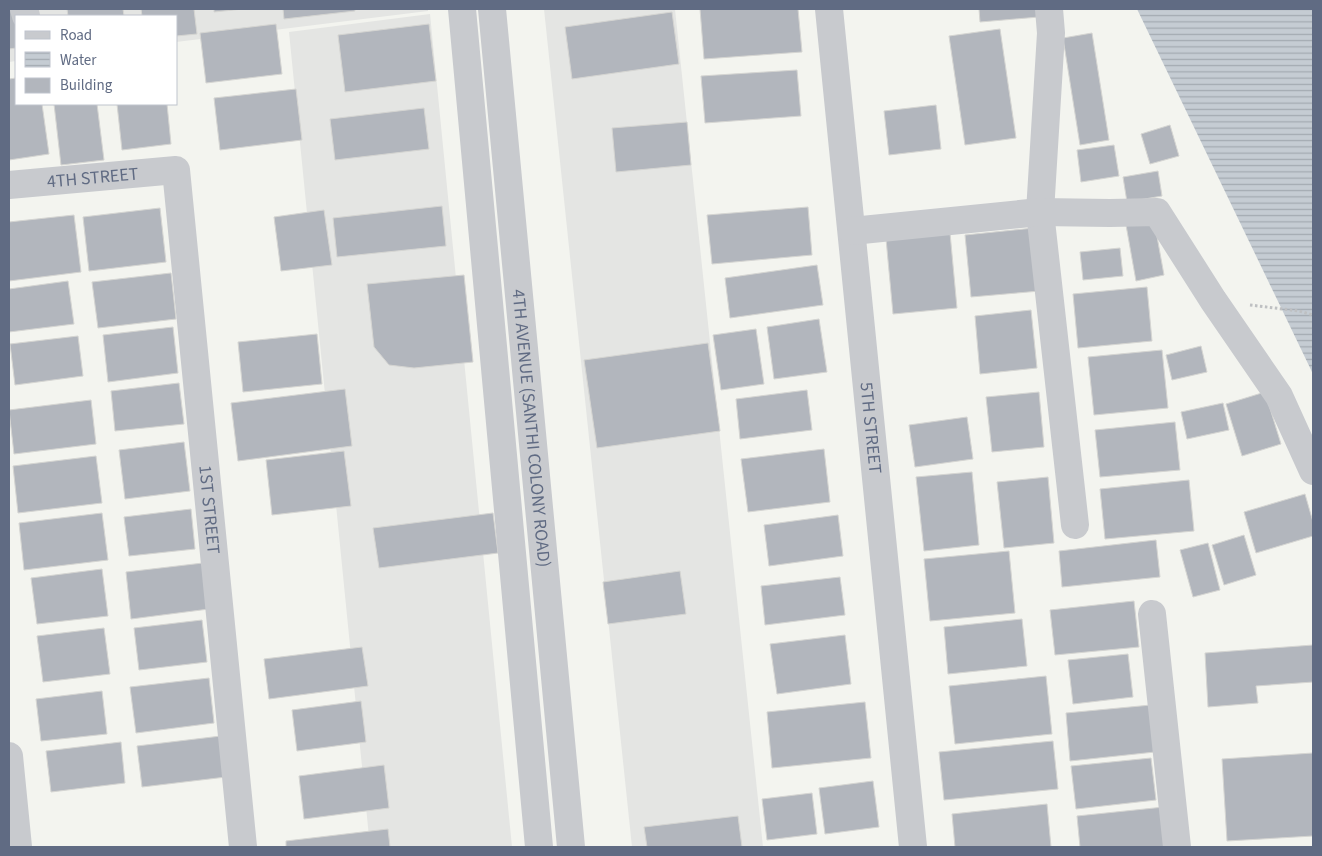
<svg xmlns="http://www.w3.org/2000/svg" width="1322" height="856" font-family="'Source Sans 3',sans-serif">
<style>
.built{fill:#e4e5e3}
.water{fill:url(#water-rules)}
.building{fill:#b2b6bd;stroke:#d5d5d2}
.lines{fill:none;stroke-linecap:round;stroke-linejoin:round}
.path{stroke:#bec0c2;stroke-width:3;stroke-dasharray:2.5 2.5;stroke-linecap:butt}
.minor{stroke:#c8cace;stroke-width:28}
.labels{text-anchor:middle;stroke-width:5;stroke-linejoin:round;paint-order:stroke}
.street-label{font-size:18px;fill:#606b83;stroke:#fff}
</style>
<defs>
<pattern id="water-rules" width="6" height="5" patternUnits="userSpaceOnUse" patternTransform="scale(1.25)"><rect width="6" height="5" fill="#c5ccd3"/><path d="M0 2.5h6" fill="none" stroke="#a3aab1"/></pattern>
</defs>
<rect width="100%" height="100%" fill="#f3f4ef"/>
<g class="built">
<polygon points="9,9 428,9 428,11 176,42 176,16 16,16 16,61 9,62"/>
<polygon points="544,9 675,9 763,847 632,847"/>
<polygon points="430,14 512,847 370,847 289,32"/>
</g>
<polygon class="water" points="1137,9 1313,9 1313,374"/>
<g class="building">
<polygon points="9,9 22,9 16,16 16,48 9,49"/>
<polygon points="67,9 123,9 124,16 68,16"/>
<polygon points="141,9 194,9 197,34 176,36 176,16 142,16"/>
<polygon points="214,9 243,9 214,12"/>
<polygon points="283,9 355,9 355,11 284,19"/>
<polygon points="700,9 798,9 802,52 704,59"/>
<polygon points="979,9 1039,9 1039,17 980,22"/>
<polygon points="672,12 679,64 572,79 565,27"/>
<polygon points="276,24 282,74 206,83 200,33"/>
<polygon points="429,24 436,81 345,92 338,35"/>
<polygon points="1000,29 1016,138 965,145 949,36"/>
<polygon points="1092,33 1109,140 1080,145 1063,38"/>
<polygon points="797,70 801,116 705,123 701,76"/>
<polygon points="16,78 16,104 42,104 49,154 9,160 9,79"/>
<polygon points="296,89 302,140 220,150 214,98"/>
<polygon points="54,104 97,104 104,160 61,165"/>
<polygon points="117,104 167,104 171,144 122,150"/>
<polygon points="936,105 941,149 889,155 884,111"/>
<polygon points="424,108 429,149 335,160 330,119"/>
<polygon points="687,122 691,165 616,172 612,128"/>
<polygon points="1170,125 1179,156 1150,164 1141,134"/>
<polygon points="1114,145 1119,176 1081,182 1077,150"/>
<polygon points="1158,171 1162,196 1127,202 1123,177"/>
<polygon points="442,206 446,246 337,257 333,218"/>
<polygon points="808,207 812,255 712,264 707,215"/>
<polygon points="160,208 166,262 89,271 83,217"/>
<polygon points="324,210 332,265 281,271 274,217"/>
<polygon points="74,215 81,272 9,281 9,222"/>
<polygon points="1154,220 1164,275 1136,281 1126,225"/>
<polygon points="949,222 957,308 893,314 885,228"/>
<polygon points="1034,228 1040,291 971,297 965,235"/>
<polygon points="1120,248 1123,276 1083,280 1080,252"/>
<polygon points="817,265 823,305 730,318 725,278"/>
<polygon points="171,273 176,319 98,328 92,282"/>
<polygon points="464,275 473,362 414,368 389,365 374,347 367,284"/>
<polygon points="68,281 74,324 9,332 9,289"/>
<polygon points="1147,287 1152,341 1078,348 1073,294"/>
<polygon points="1031,310 1037,368 980,374 975,316"/>
<polygon points="819,319 827,372 774,379 767,327"/>
<polygon points="173,327 178,373 108,382 103,335"/>
<polygon points="756,329 764,384 721,390 713,335"/>
<polygon points="317,334 322,384 243,392 238,342"/>
<polygon points="78,336 83,376 15,385 10,344"/>
<polygon points="708,343 720,431 597,448 584,360"/>
<polygon points="1201,346 1207,372 1172,380 1166,355"/>
<polygon points="1162,350 1168,408 1094,415 1088,357"/>
<polygon points="179,383 184,424 115,431 111,391"/>
<polygon points="345,389 352,446 238,461 231,403"/>
<polygon points="807,390 812,430 740,439 736,399"/>
<polygon points="1039,392 1044,447 992,452 986,397"/>
<polygon points="1265,392 1281,444 1242,456 1226,404"/>
<polygon points="91,400 96,444 14,454 9,410"/>
<polygon points="1223,403 1229,430 1187,439 1181,412"/>
<polygon points="967,417 973,459 915,467 909,425"/>
<polygon points="1175,422 1180,470 1100,477 1095,430"/>
<polygon points="184,442 190,491 125,499 119,450"/>
<polygon points="824,449 830,502 748,512 741,459"/>
<polygon points="344,451 351,506 272,515 266,460"/>
<polygon points="96,456 102,503 18,513 13,466"/>
<polygon points="972,472 979,545 924,551 916,477"/>
<polygon points="1048,477 1054,543 1004,548 997,482"/>
<polygon points="1189,480 1194,531 1105,539 1100,489"/>
<polygon points="1305,494 1313,522 1313,536 1256,553 1244,512"/>
<polygon points="191,509 195,549 129,556 124,517"/>
<polygon points="102,513 108,560 24,570 19,523"/>
<polygon points="493,513 498,553 379,568 373,528"/>
<polygon points="838,515 843,556 769,566 764,525"/>
<polygon points="1244,535 1256,575 1224,585 1212,545"/>
<polygon points="1156,540 1160,577 1062,587 1059,551"/>
<polygon points="1208,543 1220,590 1193,597 1180,550"/>
<polygon points="1009,551 1015,613 930,621 924,559"/>
<polygon points="203,563 209,609 131,619 126,572"/>
<polygon points="102,569 108,616 37,624 31,578"/>
<polygon points="680,571 686,614 608,624 603,582"/>
<polygon points="840,577 845,615 765,625 761,586"/>
<polygon points="1134,601 1139,647 1055,655 1050,610"/>
<polygon points="1022,619 1027,666 948,674 944,627"/>
<polygon points="202,620 207,662 139,670 134,628"/>
<polygon points="104,628 110,674 43,682 37,636"/>
<polygon points="845,635 851,684 777,694 770,644"/>
<polygon points="1313,645 1313,682 1256,686 1258,703 1208,707 1205,653"/>
<polygon points="362,647 368,686 269,699 264,659"/>
<polygon points="1128,654 1133,697 1073,704 1068,660"/>
<polygon points="1046,676 1052,734 955,744 949,686"/>
<polygon points="209,678 214,723 136,733 130,687"/>
<polygon points="102,691 107,734 41,741 36,699"/>
<polygon points="361,701 366,742 297,751 292,710"/>
<polygon points="865,702 871,758 772,768 767,712"/>
<polygon points="1151,705 1155,752 1070,761 1066,713"/>
<polygon points="221,736 226,777 142,787 137,746"/>
<polygon points="1053,741 1058,789 944,800 939,752"/>
<polygon points="121,742 125,783 51,792 46,751"/>
<polygon points="1313,753 1313,836 1227,841 1222,759"/>
<polygon points="1151,758 1156,800 1076,809 1071,766"/>
<polygon points="384,765 389,808 304,819 299,776"/>
<polygon points="873,781 879,827 825,834 819,788"/>
<polygon points="812,793 817,834 767,840 762,799"/>
<polygon points="1047,804 1051,847 955,847 952,814"/>
<polygon points="1164,807 1168,847 1080,847 1077,816"/>
<polygon points="738,816 742,847 647,847 644,827"/>
<polygon points="388,829 390,847 286,847 286,841"/>
</g>
<g class="lines">
<polyline class="path" points="1250,305 1299,311 1313,315"/>
<g class="minor">
<polyline points="24,9 26,16"/>
<polyline points="462,9 539,847"/>
<path id="s1" d="M492 9 571 847"/>
<path id="s2" d="M829 9 913 847"/>
<polyline points="1049,9 1051,33 1040,212 1075,525"/>
<path id="s3" d="M9 185 176 170 243 847"/>
<polyline points="852,231 1040,212 1110,213 1157,212 1213,300 1279,396 1313,471"/>
<polyline points="1152,614 1177,847"/>
<polyline points="9,756 18,847"/>
</g>
</g>
<g class="labels">
<g class="street-label">
<text dy="6" stroke="none"><textPath href="#s3" startOffset="84">4TH STREET</textPath></text>
<text dy="6" stroke="none"><textPath href="#s1" startOffset="421">4TH AVENUE (SANTHI COLONY ROAD)</textPath></text>
<text dy="6" stroke="none"><textPath href="#s2" startOffset="421">5TH STREET</textPath></text>
<text dy="6" stroke="none"><textPath href="#s3" startOffset="509">1ST STREET</textPath></text>
</g>
</g>
<rect width="1322" height="856" fill="none" stroke="#606b83" stroke-width="20"/>
<rect x="15" y="15" width="162" height="90" fill="#ffffff" stroke="#bfc4cd"/>
<rect x="25" y="31" width="25" height="8" fill="#c8cace" stroke="#bfc4cd"/>
<text x="60" y="40" font-size="15" fill="#606b83">Road</text>
<rect x="25" y="52" width="25" height="15" fill="url(#water-rules)" stroke="#bfc4cd"/>
<text x="60" y="65" font-size="15" fill="#606b83">Water</text>
<rect x="25" y="78" width="25" height="15" fill="#b2b6bd" stroke="#bfc4cd"/>
<text x="60" y="90" font-size="15" fill="#606b83">Building</text>
</svg>
